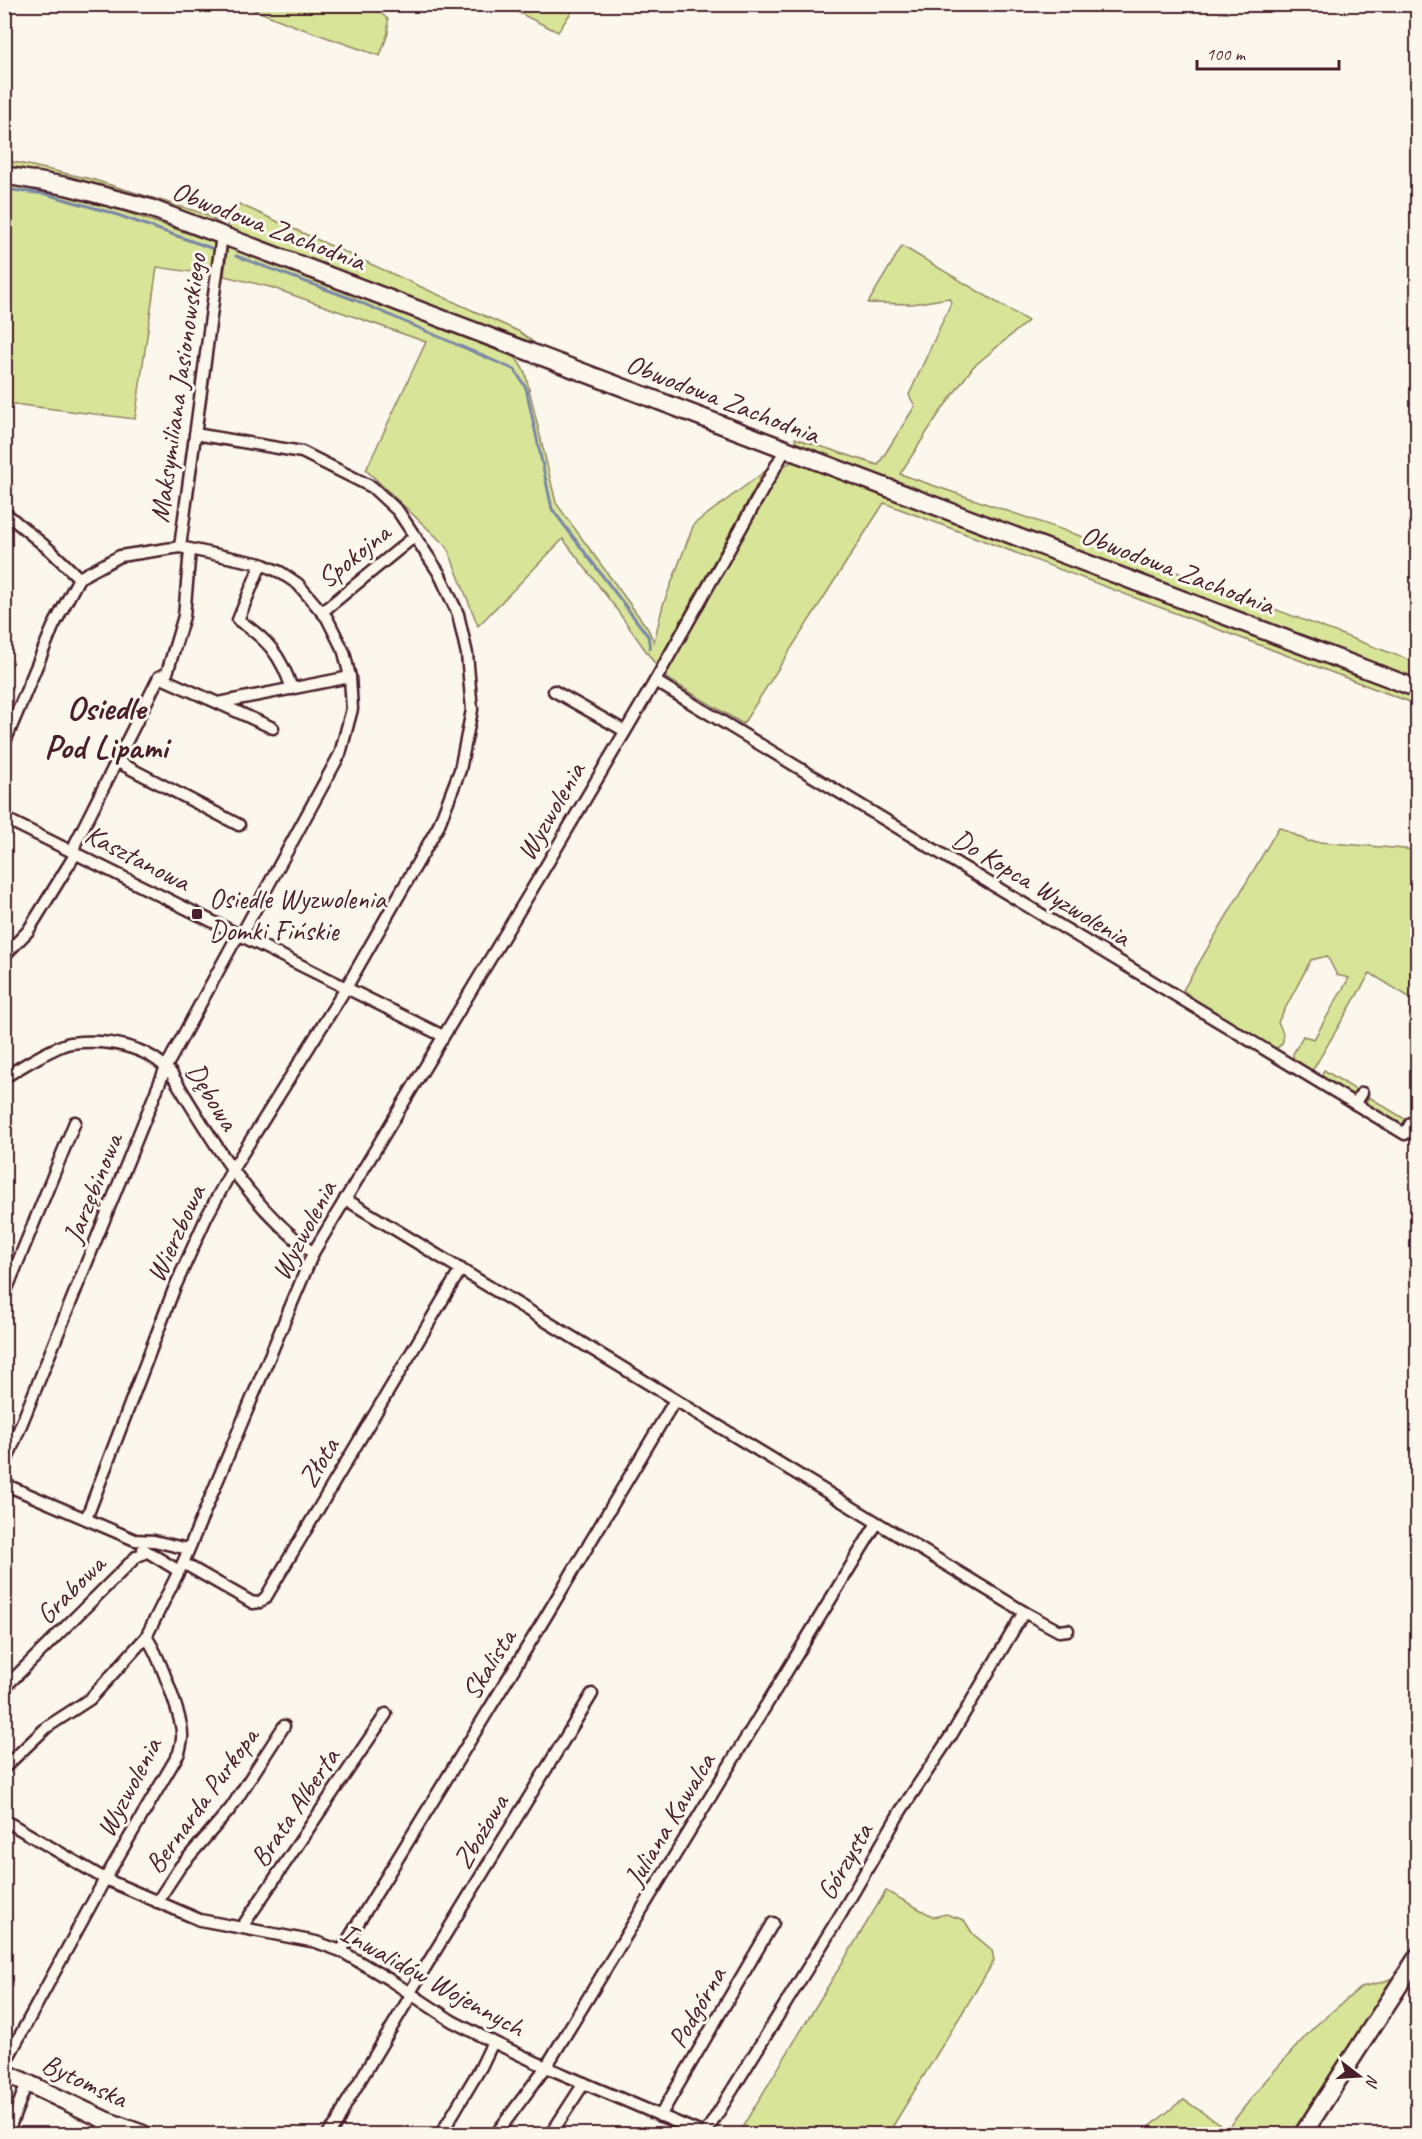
<svg xmlns="http://www.w3.org/2000/svg" width="1422" height="2139" font-family="Caveat,sans-serif">
<style>
.green{fill:#d8e598;stroke:#918262;stroke-width:1.5}
.lines{fill:none;stroke-linecap:round;stroke-linejoin:round}
.stream{stroke:#7a87a6;stroke-width:3}
.street-casing{stroke:#4a1f2b;stroke-width:15}
.secondary-casing{stroke:#4a1f2b;stroke-width:21}
.street{stroke:#fbf7ec;stroke-width:10}
.secondary{stroke:#fbf7ec;stroke-width:16}
.poi-dot{fill:#4a1f2b;stroke:#fbf7ec;stroke-width:2}
.labels{text-anchor:middle;stroke-width:6;stroke-linejoin:round;paint-order:stroke}
.street-label{font-size:28px;fill:#4a1f2b;stroke:#fbf7ec}
.poi-label{font-size:28px;fill:#4a1f2b;stroke:#fbf7ec;text-anchor:start}
.district-label{font-size:34px;font-weight:bold;fill:#4a1f2b;stroke:#fbf7ec}
</style>
<rect width="100%" height="100%" fill="#fbf7ec"/>
<filter id="ink" filterUnits="userSpaceOnUse"><feTurbulence type="fractalNoise" baseFrequency=".0167" numOctaves="2"/><feDisplacementMap in="SourceGraphic" scale="12" xChannelSelector="R" yChannelSelector="G"/><feConvolveMatrix kernelMatrix="1 2 1 2 8 2 1 2 1" color-interpolation-filters="sRGB"/></filter>
<g filter="url(#ink)">
<g class="green">
<polygon points="242,5 370,5 388,19 388,33 380,56 300,28"/>
<polygon points="503,5 576,5 558,32"/>
<polygon points="5,160 91,179 205,214 227,228 230,214 239,204 520,332 545,351 227,229 5,168"/>
<path d="M5 184C77 192 146 219 215 243L212 275 157 267 135 419 5 403Z"/>
<polygon points="228,245 516,358 525,372 556,503 648,629 654,642 663,605 694,524 764,472 656,665 612,603 563,539 478,626 447,547 366,470 426,342 270,287 224,276"/>
<polygon points="902,246 1028,321 973,367 938,415 900,474 1089,539 1417,663 1417,683 796,446 795,438 878,465 915,406 909,395 951,303 949,298 912,304 868,303"/>
<polygon points="797,461 1417,696 1418,705 884,503 743,724 663,676 782,468 789,463"/>
<path d="M1279 827 1307 841 1417 850V1002L1370 973 1311 1073 1293 1061V1054L1303 1036 1314 1039 1349 978 1337 975 1327 956 1311 960 1278 1022C1284 1033 1288 1047 1272 1049L1205 1008 1183 990Z"/>
<polygon points="1324,1070 1356,1090 1352,1098 1320,1078"/>
<polygon points="1369,1097 1408,1121 1404,1129 1364,1105"/>
<polygon points="886,1891 934,1917 946,1914 964,1920 973,1934 992,1950 994,1961 888,2134 738,2134"/>
<polygon points="1399,1975 1294,2134 1141,2134 1177,2104 1184,2100 1227,2129 1266,2080 1314,2027 1361,1987 1383,1982"/>
</g>
<g class="lines">
<g class="stream">
<polyline points="4,189 46,194 112,213 211,248"/>
<polyline points="236,256 355,300 515,370 526,388 552,509 648,636 650,648"/>
</g>
<defs>
<g id="street">
<polyline points="4,512 51,551 79,578"/>
<polyline points="180,547 222,235"/>
<path d="M261 564 238 620C267 639 281 655 292 689"/>
<polyline points="322,612 415,536"/>
<polyline points="159,677 218,703 350,677"/>
<polyline points="655,681 1405,1134 1411,1123"/>
<polyline points="554,691 625,731"/>
<polyline points="218,703 273,728"/>
<polyline points="4,744 53,627 79,578 120,556 180,547 261,564 280,572 298,584 327,618 344,652 350,677 352,709 340,754 244,930 234,942 166,1067 4,1467"/>
<polyline points="116,761 239,825"/>
<polyline points="4,818 443,1036"/>
<polyline points="4,956 28,931 73,858 75,844 159,677 167,673 184,616 190,550"/>
<path d="M4 1078C17 1069 57 1045 71 1043 106 1039 147 1045 171 1073 214 1142 246 1203 313 1253"/>
<polyline points="1355,1104 1362,1093"/>
<polyline points="345,1199 1024,1612 1059,1631 1068,1630"/>
<polyline points="4,1296 75,1122"/>
<polyline points="4,1484 135,1540 154,1541 188,1549"/>
<polyline points="86,1519 174,1289 207,1216 232,1170 346,988 438,827 460,770 472,710 467,654 458,614 439,573 398,511 372,487 302,452 195,434"/>
<polyline points="143,1549 179,1571"/>
<polyline points="183,1563 253,1603 260,1602 266,1597 461,1269"/>
<polyline points="4,1688 136,1557 146,1552"/>
<polyline points="4,1768 47,1727 90,1699 146,1637 183,1563 313,1253 540,876 655,681 785,450"/>
<polyline points="4,1820 105,1879 200,1920 316,1942 341,1951 390,1980 452,2021 493,2042 546,2067 704,2134"/>
<polyline points="157,1902 180,1867 231,1808 284,1726"/>
<polyline points="242,1927 386,1714"/>
<polyline points="341,1951 545,1618 675,1400"/>
<polyline points="409,1994 592,1694"/>
<path d="M4 2065 105 1879 179 1753C180 1747 183 1740 182 1734 182 1717 157 1650 146 1637"/>
<polyline points="660,2116 773,1923"/>
<polyline points="7,2134 27,2083"/>
<polyline points="101,2134 105,2120"/>
<polyline points="328,2134 337,2123 346,2104 411,1995"/>
<polyline points="441,2134 481,2067 493,2042"/>
<polyline points="496,2134 546,2067 877,1523"/>
<polyline points="551,2134 584,2083"/>
<polyline points="705,2134 841,1914 900,1812 952,1734 1024,1612"/>
</g>
<g id="secondary">
<polyline points="4,175 66,186 150,208 1418,689"/>
<polyline points="4,2072 105,2120 143,2134"/>
<polyline points="1303,2134 1418,1956"/>
</g>
</defs>
<use href="#street" class="street-casing"/>
<use href="#secondary" class="secondary-casing"/>
<use href="#street" class="street"/>
<use href="#secondary" class="secondary"/>
</g>
</g>
<rect class="poi-dot" x="191" y="908" width="12" height="12" rx="3"/>
<g class="labels">
<g class="street-label">
<text transform="translate(269 225) rotate(21)" y="10">Obwodowa Zachodnia</text>
<text transform="translate(177 388) rotate(-82)" y="10">Maksymiliana Jasionowskiego</text>
<text transform="translate(723 398) rotate(21)" y="10">Obwodowa Zachodnia</text>
<text transform="translate(353 555) rotate(-39)" y="10">Spokojna</text>
<text transform="translate(1178 569) rotate(21)" y="10">Obwodowa Zachodnia</text>
<text transform="translate(550 811) rotate(-60)" y="10">Wyzwolenia</text>
<text transform="translate(138 857) rotate(27)" y="10">Kasztanowa</text>
<text transform="translate(1042 887) rotate(31)" y="10">Do Kopca Wyzwolenia</text>
<text transform="translate(213 1096) rotate(58)" y="10">Dębowa</text>
<text transform="translate(92 1188) rotate(-68)" y="10">Jarzębinowa</text>
<text transform="translate(303 1230) rotate(-62)" y="10">Wyzwolenia</text>
<text transform="translate(175 1233) rotate(-65)" y="10">Wierzbowa</text>
<text transform="translate(318 1462) rotate(-59)" y="10">Złota</text>
<text transform="translate(70 1589) rotate(-45)" y="10">Grabowa</text>
<text transform="translate(488 1664) rotate(-58)" y="10">Skalista</text>
<text transform="translate(128 1787) rotate(-62)" y="10">Wyzwolenia</text>
<text transform="translate(201 1800) rotate(-54)" y="10">Bernarda Purkopa</text>
<text transform="translate(294 1807) rotate(-56)" y="10">Brata Alberta</text>
<text transform="translate(669 1819) rotate(-59)" y="10">Juliana Kawalca</text>
<text transform="translate(480 1831) rotate(-59)" y="10">Zbożowa</text>
<text transform="translate(844 1861) rotate(-60)" y="10">Górzysta</text>
<text transform="translate(433 1979) rotate(29)" y="10">Inwalidów Wojennych</text>
<text transform="translate(696 2007) rotate(-60)" y="10">Podgórna</text>
<text transform="translate(85 2080) rotate(25)" y="10">Bytomska</text>
</g>
<g class="poi-label">
<text x="209" y="908">Osiedle Wyzwolenia<tspan x="209" dy="32">Domki Fińskie</tspan></text>
</g>
<g class="district-label">
<text x="106" y="719">Osiedle<tspan x="106" dy="39">Pod Lipami</tspan></text>
</g>
</g>
<rect width="1422" height="2139" fill="none" stroke="#fbf7ec" stroke-width="24"/>
<rect x="12" y="12" width="1398" height="2115" fill="none" stroke="#4a1f2b" stroke-width="2" filter="url(#ink)"/>
<g transform="translate(1359 2076) rotate(107)" stroke="#fbf7ec" stroke-width="4.5" paint-order="stroke">
<path d="M0-4.5L10 22L0 15L-10 22Z" fill="#4a1f2b"/>
<text y="-9" font-size="16" font-weight="bold" text-anchor="middle" fill="#4a1f2b">N</text>
</g>
<path d="M1197 60v9h142v-9" fill="none" stroke="#4a1f2b" stroke-width="3"/>
<text x="1206" y="60" font-size="18" fill="#4a1f2b" stroke="#fbf7ec" stroke-width="4.5" paint-order="stroke">100 m</text>
</svg>
